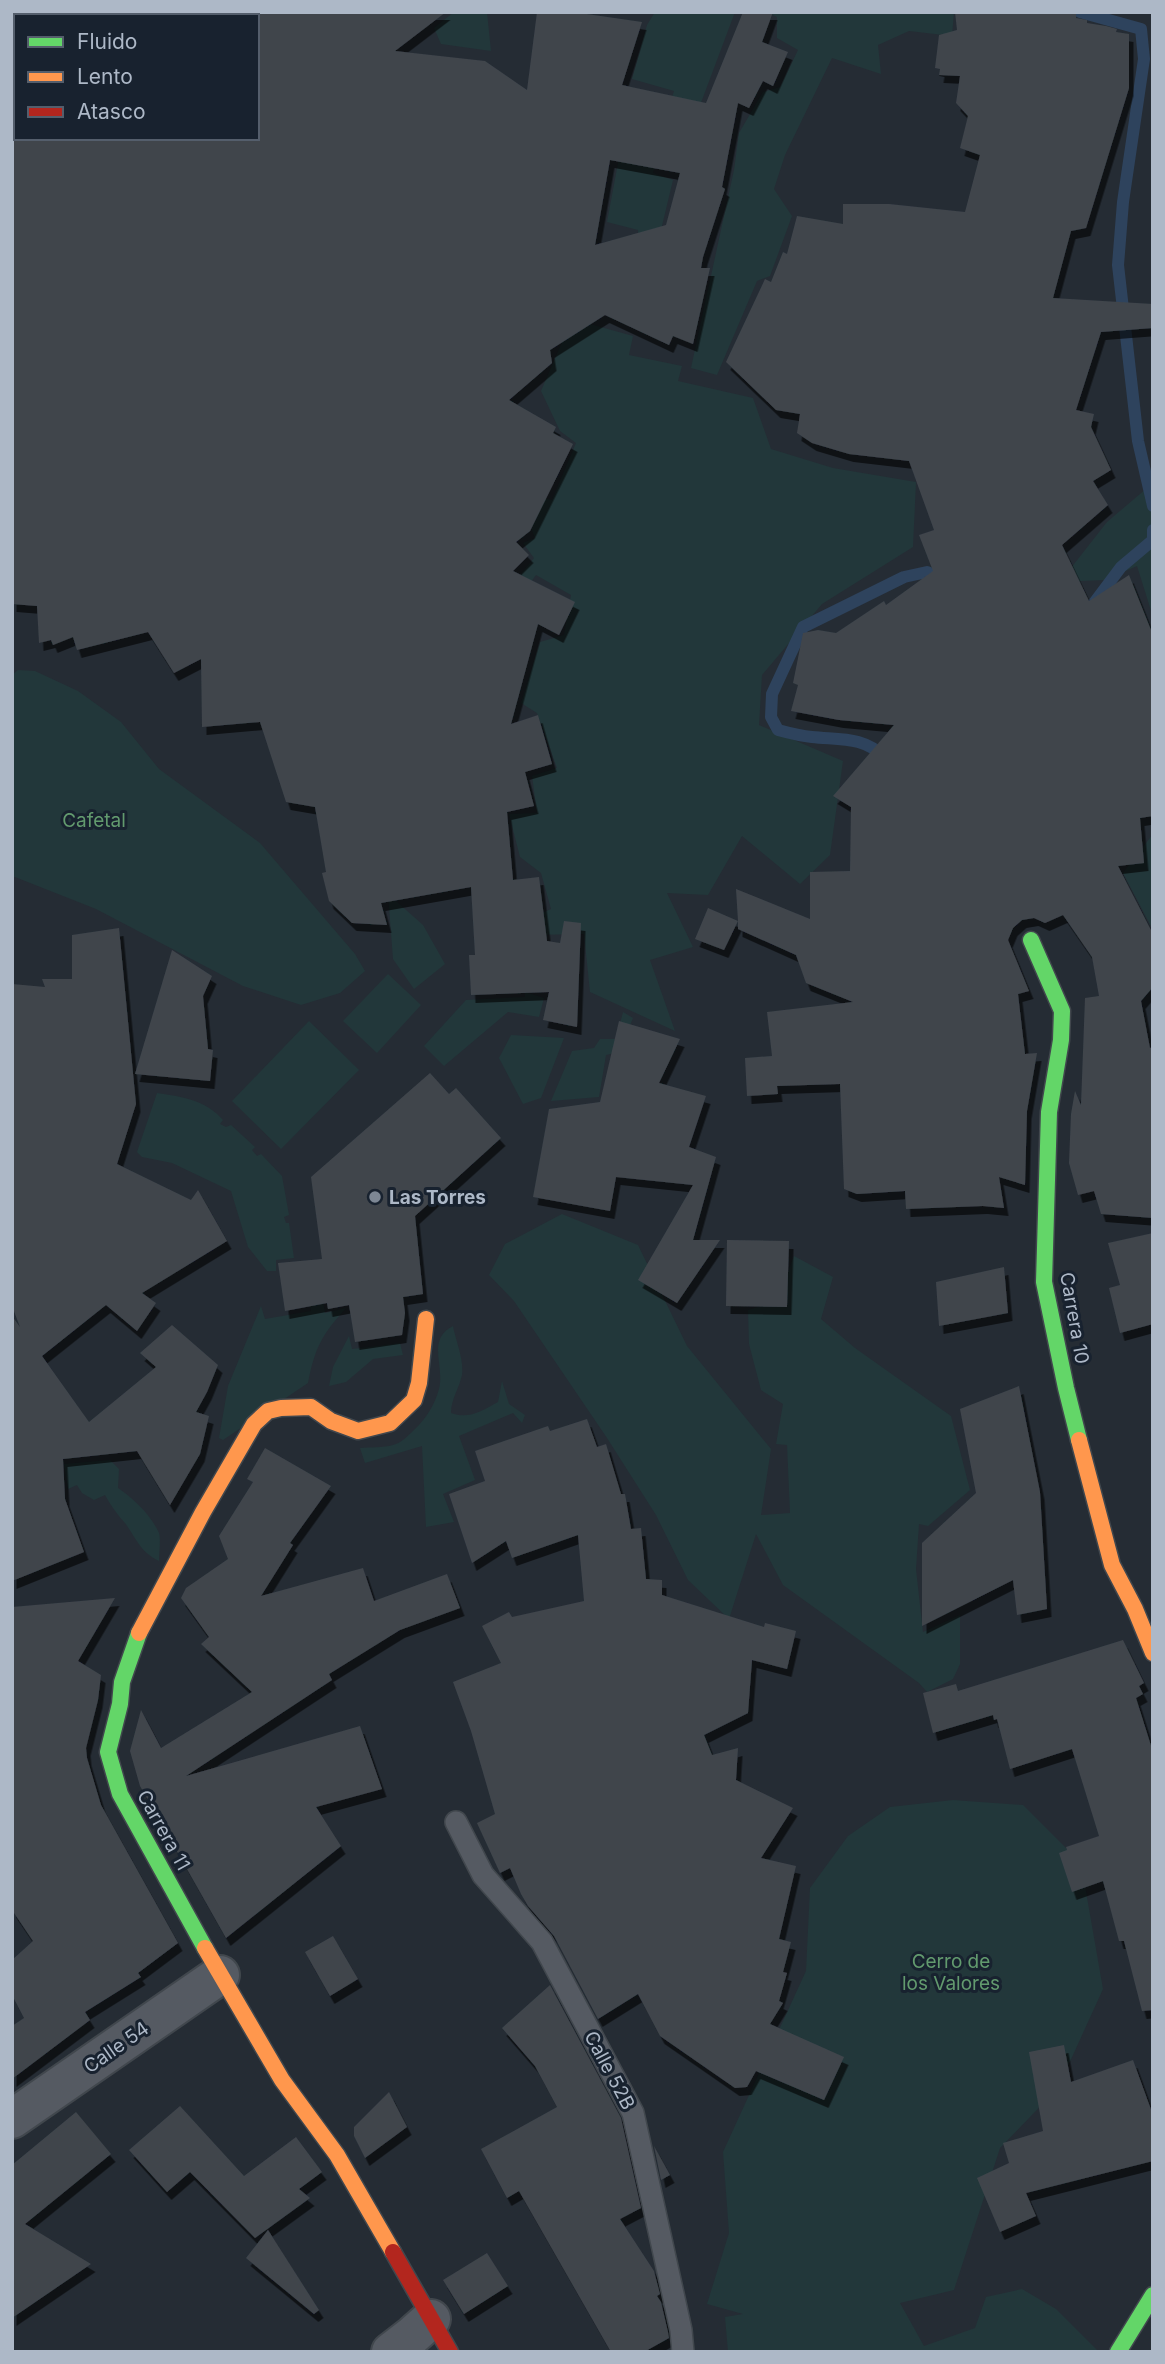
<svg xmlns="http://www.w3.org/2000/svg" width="1165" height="2364" font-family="Inter,sans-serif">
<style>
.green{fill:#22373a}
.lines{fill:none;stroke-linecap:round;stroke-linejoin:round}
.stream{stroke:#2e435d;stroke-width:12}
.building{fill:#3f454c;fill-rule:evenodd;filter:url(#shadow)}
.lane-casing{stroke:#41474d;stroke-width:24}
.street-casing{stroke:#41474d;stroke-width:42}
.fast-casing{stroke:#41474d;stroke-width:19}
.slow-casing{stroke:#41474d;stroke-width:19}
.jam-casing{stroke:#41474d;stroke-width:19}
.lane{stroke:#555a62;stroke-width:21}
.street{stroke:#555a62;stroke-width:38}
.fast{stroke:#63d668;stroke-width:16}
.slow{stroke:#ff974d;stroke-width:16}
.jam{stroke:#b3261e;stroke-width:16}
.poi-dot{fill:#7d8794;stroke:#18222f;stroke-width:2.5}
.labels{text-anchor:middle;stroke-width:6;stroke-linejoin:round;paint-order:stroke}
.park-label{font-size:19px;fill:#629a6e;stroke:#18222f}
.poi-label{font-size:19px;font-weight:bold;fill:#adb8c7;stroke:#18222f;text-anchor:start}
.street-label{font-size:19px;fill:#adb8c7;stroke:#18222f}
</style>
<defs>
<filter id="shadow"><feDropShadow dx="4.5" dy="8" stdDeviation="0" flood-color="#0009"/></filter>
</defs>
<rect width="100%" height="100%" fill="#252c34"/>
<g class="green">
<polygon points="454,12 487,12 491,51 441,44 434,28"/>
<polygon points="655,12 735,12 699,108 670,108 653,173 673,180 649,280 641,274 638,230 607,222 621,147 657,148 674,91 632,79 647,25"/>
<polygon points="767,12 954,12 952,36 909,31 878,45 881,74 832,58 785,155 774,189 792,216 770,276 757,281 717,375 691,368 734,170 739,133 763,92 780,87 798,50 777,38 777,17"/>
<polygon points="572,319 633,336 629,355 682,366 678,381 753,398 771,449 833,468 916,482 913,547 822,604 762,675 759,725 843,761 830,855 800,884 742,836 708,895 667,893 693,947 650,960 675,1031 590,992 584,934 532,935 529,919 551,909 541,873 520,857 509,814 537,813 532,776 557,768 537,713 521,703 540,642 564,635 571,595 536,575 523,593 516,580 534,558 523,543 535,538 517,492 552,500 576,443 560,431 541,391"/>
<polygon points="1153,483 1153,617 1137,566 1105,580 1060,582 1107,522"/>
<polygon points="18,670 35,671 78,691 121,722 159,769 260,843 355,954 365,971 340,993 301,1005 243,986 96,909 15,877 12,878 12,675"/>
<polygon points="1153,834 1153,930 1123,873"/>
<polygon points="388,894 423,925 445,964 414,989 393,959"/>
<polygon points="531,969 528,993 544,998 539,1017 508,1012 444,1066 424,1046 466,1000 525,997 525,972"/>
<polygon points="388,974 421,1005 377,1053 343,1021"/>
<polygon points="623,1012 633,1018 619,1052 606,1055 599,1097 551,1101 572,1051 594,1048 600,1039 616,1039"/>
<polygon points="309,1021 359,1070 281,1149 232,1101"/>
<polygon points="511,1035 564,1038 541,1098 523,1104 499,1058"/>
<path d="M157 1093C183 1097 206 1100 223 1120L220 1124 226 1127 231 1125 255 1147 252 1150 257 1156 261 1154 282 1176 289 1215 284 1217 286 1223H289L294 1258 276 1260V1271H267L248 1247 231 1191 172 1163 142 1157 137 1152Z"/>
<polygon points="562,1214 638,1245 687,1346 771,1449 761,1515 790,1513 787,1445 776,1444 783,1404 761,1390 749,1344 748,1310 777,1301 794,1256 833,1277 821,1319 855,1348 951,1416 970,1490 928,1526 919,1524 916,1569 923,1632 960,1615 960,1664 953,1679 927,1692 919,1683 783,1585 756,1534 729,1619 688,1580 656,1515 607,1438 514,1301 489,1275 505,1244"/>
<path d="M321 1291 325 1313 346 1308C322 1335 315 1347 308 1383L223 1440 219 1438 228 1386 261 1306 265 1319 311 1311 309 1295Z"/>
<path d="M453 1326C456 1342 464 1359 462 1375 459 1389 451 1399 451 1413 469 1420 483 1410 498 1402L502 1381 509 1404 525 1415 522 1423 513 1413 459 1436 475 1480 443 1494 454 1522 426 1527 422 1446 365 1463 360 1448C370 1447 383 1448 393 1445 401 1443 408 1436 414 1430 426 1419 435 1404 439 1389 445 1365 426 1340 453 1326Z"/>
<polygon points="349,1336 352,1349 400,1343 403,1355 373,1359 346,1382 329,1386 333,1367"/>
<path d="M110 1460 119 1469 118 1488C134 1499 151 1515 159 1533 161 1540 159 1552 159 1561 140 1552 136 1538 125 1523 117 1514 111 1506 105 1495L94 1500 82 1493 77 1485 68 1489 64 1464Z"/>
<polygon points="953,1800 1023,1805 1081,1863 1103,1989 1058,2088 1000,2148 954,2290 900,2303 924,2346 975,2328 986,2297 1022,2289 1056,2309 1097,2350 1096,2352 728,2352 725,2317 743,2314 707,2304 729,2233 723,2152 806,1971 810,1888 848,1836 890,1807"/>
</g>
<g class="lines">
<g class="stream">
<polyline points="1080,12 1141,29 1144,59 1123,202 1118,265 1138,441 1153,506"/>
<polyline points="1091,607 1121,567 1153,540 1153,530"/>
<path d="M885 758C864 736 839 740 812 737 801 736 789 733 778 730L771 717 772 694 803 627 904 577 927 572 945 580"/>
</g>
</g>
<g class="building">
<path d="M257 12H446L395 51 485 61 527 90 537 12H573L642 22 622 85 706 103 743 12H773L762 42 788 52 773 86 763 81 749 108 738 103 722 187 725 189 703 257 701 268H710L693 344 673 336 669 345 605 315 550 350 552 363 509 400 556 427 553 433 573 444 530 531 516 542 529 555 513 571 575 602 559 635 538 624 511 724 538 715 552 764 525 772 534 806 507 812 513 880 539 877 547 941 560 943 564 921 581 923 577 1027 543 1020 549 992 471 995 469 955H475L471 887 381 903 387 925 352 923 329 901 322 873 326 872 315 807 286 802 260 722 202 727 201 659 174 673 148 632 77 650 73 637 53 645 51 640 39 643 37 606 12 604V138H257ZM610 160 680 173 666 225 595 245Z"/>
<polygon points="955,12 1076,12 1076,18 1087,20 1087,23 1106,26 1117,29 1116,32 1129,34 1129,88 1086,228 1071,231 1053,298 1153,304 1153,328 1101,332 1076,410 1094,414 1091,427 1111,470 1093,481 1108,505 1062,545 1089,601 1129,575 1153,635 1153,816 1140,818 1144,863 1118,866 1153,934 1153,987 1141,1001 1150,1048 1153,1047 1153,1218 1101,1214 1094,1191 1078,1195 1069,1163 1071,1114 1075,1091 1081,1105 1085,998 1099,996 1092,957 1063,915 1045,923 1034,918 1022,920 1013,928 1008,940 1029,991 1018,994 1025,1054 1037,1053 1027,1111 1025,1185 999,1177 1004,1208 983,1206 906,1209 905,1191 857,1194 844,1189 840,1084 777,1086 778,1094 747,1096 745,1058 772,1056 767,1012 853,1002 806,983 796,955 738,929 738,921 724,950 695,939 708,908 738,921 736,889 810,919 810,872 850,871 851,807 833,796 894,725 839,720 791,711 798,685 793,683 803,633 818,630 836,633 884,601 886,605 933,571 919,535 934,530 909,461 849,454 812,443 797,433 800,414 776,410 726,362 765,279 771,282 783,252 787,254 797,216 843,224 843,204 889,204 965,212 980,155 960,148 968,116 956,103 960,76 939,75 940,69 935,68 939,35 957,30"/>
<polygon points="119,928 136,1104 117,1164 191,1200 198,1190 227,1241 142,1293 156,1303 137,1331 106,1305 42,1356 89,1422 156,1367 140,1353 172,1325 218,1365 207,1392 196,1412 209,1416 200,1454 170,1505 137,1451 63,1459 65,1499 84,1552 12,1581 12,1316 20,1327 12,1306 12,984 45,987 42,979 72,979 72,935"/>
<polygon points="172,950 212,976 203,996 208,1049 213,1050 210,1081 135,1074"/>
<polygon points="619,1021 680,1039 659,1083 706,1096 689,1147 716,1157 693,1240 720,1240 677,1303 638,1280 693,1185 616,1177 610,1211 533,1197 549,1109 600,1102"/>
<polygon points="430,1073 449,1094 456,1088 501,1138 415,1216 423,1294 403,1297 405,1313 402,1335 355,1342 349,1305 328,1309 327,1303 285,1311 278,1263 322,1259 311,1177"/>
<polygon points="1153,1233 1153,1324 1120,1333 1109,1288 1120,1285 1108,1243"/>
<polygon points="727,1240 789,1241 787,1307 726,1306"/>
<polygon points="1004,1267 1008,1313 939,1326 936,1282"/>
<polygon points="1019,1386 1040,1492 1047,1609 1017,1615 1013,1580 922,1626 922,1543 976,1493 960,1409"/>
<polygon points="587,1419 597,1447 606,1444 621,1494 625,1494 631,1529 641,1528 646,1579 662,1580 662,1595 764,1627 765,1623 796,1631 787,1669 752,1660 748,1713 704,1735 712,1755 738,1748 736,1780 793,1808 761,1858 796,1866 779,1939 791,1942 783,1972 787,1973 779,2001 783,2003 770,2024 844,2057 824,2100 756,2071 747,2087 735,2088 660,2036 638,1994 598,2019 554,1936 528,1906 521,1894 510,1868 500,1873 477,1823 495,1814 471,1731 453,1682 501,1663 482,1626 509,1612 512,1617 584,1601 578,1535 512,1558 506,1541 472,1563 449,1494 485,1481 475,1451 548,1426 550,1431"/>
<polygon points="265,1448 331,1486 290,1543 293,1545 261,1596 363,1568 374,1601 447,1574 460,1608 400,1630 329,1674 332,1680 186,1776 360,1726 382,1789 316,1807 341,1846 226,1938 140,1786 130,1751 141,1710 161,1748 252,1692 201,1644 209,1637 181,1598 186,1588 228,1559 219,1536 253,1482 247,1479"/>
<polygon points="115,1598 78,1661 101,1675 98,1700 86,1748 87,1758 101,1805 178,1943 138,1973 141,1977 85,2012 90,2020 12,2079 12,2026 24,2018 12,1995 12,1960 33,1941 12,1910 12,1607"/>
<polygon points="1123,1640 1144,1683 1139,1686 1143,1694 1136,1698 1153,1752 1153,2010 1142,2011 1124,1941 1119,1941 1103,1881 1072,1892 1059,1853 1067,1850 1066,1847 1099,1836 1072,1749 1010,1769 997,1719 994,1720 993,1715 933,1733 923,1693 956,1684 958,1691"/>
<polygon points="333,1936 358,1979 330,1996 305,1952"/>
<polygon points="550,1985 621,2118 641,2208 620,2219 654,2271 660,2294 657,2296 661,2302 668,2332 669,2338 644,2352 611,2352 519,2191 507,2198 481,2149 557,2107 535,2066 502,2028"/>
<polygon points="1064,2045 1071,2082 1133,2060 1153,2115 1153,2161 1026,2193 1036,2216 1000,2232 977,2178 1009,2163 1003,2143 1043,2131 1029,2052"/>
<polygon points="389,2092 407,2127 365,2158 354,2136 354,2127"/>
<polygon points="180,2106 244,2176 296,2137 322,2172 299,2189 310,2198 255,2238 190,2172 167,2192 129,2150"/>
<polygon points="76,2112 111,2154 25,2224 91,2264 12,2318 12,2165"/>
<polygon points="654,2146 670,2175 661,2180"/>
<polygon points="268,2230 319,2310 314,2314 246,2258"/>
<polygon points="487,2253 508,2286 464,2314 443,2280"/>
</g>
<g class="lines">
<defs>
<polyline id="lane" points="456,1822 483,1875 542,1942 633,2113 681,2330 683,2352"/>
<g id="street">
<polyline points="104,16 109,12"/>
<polyline points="12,83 16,81"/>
<polyline points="12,2119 220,1975"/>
<polyline points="391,2352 413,2335 431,2319"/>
</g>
<g id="fast">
<polyline points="1031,940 1062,1011 1061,1040 1049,1112 1044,1282 1066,1388 1079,1440"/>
<polyline points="139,1633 122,1682 120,1704 108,1752 120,1794 205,1948"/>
<polyline points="1118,2352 1153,2295"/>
</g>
<g id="slow">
<polyline points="1079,1440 1112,1565 1135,1609 1153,1653"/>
<polyline points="139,1633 203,1512 254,1424 268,1411 281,1408 311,1407 331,1421 358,1431 390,1423 414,1400 419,1383 426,1319"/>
<polyline points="205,1948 282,2080 337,2155 393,2252"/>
</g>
<polyline id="jam" points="393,2252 450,2352"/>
</defs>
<use href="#lane" class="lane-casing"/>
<use href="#street" class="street-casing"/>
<use href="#fast" class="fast-casing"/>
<use href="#slow" class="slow-casing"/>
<use href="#jam" class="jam-casing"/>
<use href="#lane" class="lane"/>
<use href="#street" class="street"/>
<use href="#fast" class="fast"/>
<use href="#slow" class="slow"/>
<use href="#jam" class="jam"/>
</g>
<circle class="poi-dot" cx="375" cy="1197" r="7"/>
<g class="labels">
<g class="park-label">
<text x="94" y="827">Cafetal</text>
<text x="951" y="1968">Cerro de<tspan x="951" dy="22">los Valores</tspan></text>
</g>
<g class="poi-label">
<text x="389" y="1204">Las Torres</text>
</g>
<g class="street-label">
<text transform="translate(1075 1318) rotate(80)" y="7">Carrera 10</text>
<text transform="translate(164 1830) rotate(61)" y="7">Carrera 11</text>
<text transform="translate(116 2047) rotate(-35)" y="7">Calle 54</text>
<text transform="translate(610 2070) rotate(62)" y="7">Calle 52B</text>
</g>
</g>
<rect width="1165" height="2364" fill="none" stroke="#adb8c7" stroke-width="28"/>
<rect x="14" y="14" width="245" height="126" fill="#18222f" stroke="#545e6c" stroke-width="2"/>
<rect x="28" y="37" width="35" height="10" fill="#63d668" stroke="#545e6c" stroke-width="2"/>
<text x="77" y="49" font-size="21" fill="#adb8c7">Fluido</text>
<rect x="28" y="72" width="35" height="10" fill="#ff974d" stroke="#545e6c" stroke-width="2"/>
<text x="77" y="84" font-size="21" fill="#adb8c7">Lento</text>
<rect x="28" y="107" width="35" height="10" fill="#b3261e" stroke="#545e6c" stroke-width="2"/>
<text x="77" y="119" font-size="21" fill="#adb8c7">Atasco</text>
</svg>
